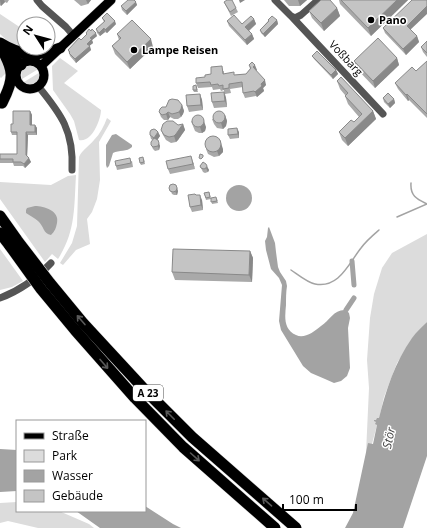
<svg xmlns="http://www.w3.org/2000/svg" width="427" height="528" font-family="'Open Sans',sans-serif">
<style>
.green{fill:#dcdcdc}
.water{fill:#a3a3a3}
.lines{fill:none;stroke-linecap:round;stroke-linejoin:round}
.stream{stroke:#a3a3a3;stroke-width:1.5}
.canal{stroke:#a3a3a3;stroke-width:5}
.major-casing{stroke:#dbdbdb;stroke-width:10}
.highway-casing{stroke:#dbdbdb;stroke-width:12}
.minor{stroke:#555;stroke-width:7}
.major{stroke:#000;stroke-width:9}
.highway{stroke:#000;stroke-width:11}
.highway-bridge-casing{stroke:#dbdbdb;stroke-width:12;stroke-linecap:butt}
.highway-bridge{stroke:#000;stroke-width:11}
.wall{fill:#a9a9a9}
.shaded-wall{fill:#898989}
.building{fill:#c4c4c4;stroke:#898989}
.oneway{stroke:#595959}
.poi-dot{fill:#000;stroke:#fff;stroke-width:1.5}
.labels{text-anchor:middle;stroke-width:3;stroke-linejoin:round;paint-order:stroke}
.shield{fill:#fff;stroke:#4c4c4c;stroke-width:1}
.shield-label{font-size:10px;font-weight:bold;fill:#000}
.poi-label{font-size:11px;font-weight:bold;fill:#000;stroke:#fff;text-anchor:start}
.street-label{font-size:11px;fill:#000;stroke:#fff}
.water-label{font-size:12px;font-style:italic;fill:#444;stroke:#fff}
</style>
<rect width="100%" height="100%" fill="#fff"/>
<g class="green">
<polygon points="0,14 24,30 24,48 48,48 27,49 20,48 19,50 13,46 0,34"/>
<polygon points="0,53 6,73 1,78 0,77"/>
<path d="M60 58 78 71 64 83 101 110C101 119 92 143 79 140L74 121 70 114 53 90 52 66Z"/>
<path d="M31 64H34L40 68 22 79C20 71 23 66 31 64Z"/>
<path d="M42 71C44 83 34 89 24 82Z"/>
<path d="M107 118 111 121 99 142 100 180 97 199 92 212 87 219 90 244 76 250 63 265 60 263 72 243 77 226 79 157C82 150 89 146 94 140 100 134 104 126 107 118Z"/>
<path d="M76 175C74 207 76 231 58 259L52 254 45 262 0 199V182L51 185 68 176Z"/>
<polygon points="427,234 427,322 413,337 397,363 384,397 379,419 376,422 377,425 372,444 366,453 369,388 367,360 370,318 374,294 382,268 392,253"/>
<polygon points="0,249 23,281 12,287 0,290"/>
<polygon points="17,502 17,511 59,511 89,524 94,528 38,528 8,521 0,523 0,503"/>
</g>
<g class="water">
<path d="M116 134 132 145V147C127 152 119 150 113 153L109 166 107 168 106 165V145L112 135Z"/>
<circle cx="239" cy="198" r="13"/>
<path d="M35 206C44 206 60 211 57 223 56 228 55 231 51 235 43 234 44 226 38 221 35 218 30 216 26 213V210L27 208Z"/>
<path d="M269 227 275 243 276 252 278 267 280 272 286 281 287 286C286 292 286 298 286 305 285 316 283 329 296 335 304 339 314 332 321 326 330 320 334 309 346 310L349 313 350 318 348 328 350 368 347 376 341 381 334 383 325 379 311 373 303 366 281 330 279 321 282 285 279 278 271 269 266 250 265 241 267 237 268 228Z"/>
<path d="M427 322V456L403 528H345L353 513 368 443 373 444 377 425 375 424 376 422 374 421V420H376L377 418H379C386 390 395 362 412 338 416 332 422 327 427 322Z"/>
<polygon points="0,449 17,450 17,491 0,492"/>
<polygon points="145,506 173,524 181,528 100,528 76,511 145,511"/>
</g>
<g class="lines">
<g class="stream">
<path d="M411 183C410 196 417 199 427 204"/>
<polyline points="397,217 427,204"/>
<path d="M291 270C297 274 308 283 315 284 339 289 349 263 361 248 366 241 372 236 379 230"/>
</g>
<g class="canal">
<polyline points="352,261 354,285"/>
<polyline points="346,310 354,298"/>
</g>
<defs>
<g id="major">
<circle cx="30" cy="75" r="14"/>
<polyline points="41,66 111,0"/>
</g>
<g id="highway">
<path d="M0 43C21 56 37 57 60 48"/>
<path d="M0 46C14 70 15 78 2 103"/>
<polyline points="5,50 21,65"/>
<polyline points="0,216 17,240"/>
<polyline points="0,233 10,246"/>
</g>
</defs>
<use href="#major" class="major-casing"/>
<use href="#highway" class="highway-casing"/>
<g class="minor">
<polyline points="37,0 42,6 66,27 73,35"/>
<polyline points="275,0 291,16 295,18 301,15 318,0"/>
<polyline points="293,18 383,114"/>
<path d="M38 86C61 114 74 131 72 170"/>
<path d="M0 298C19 291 37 278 51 263"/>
</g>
<use href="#major" class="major"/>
<use href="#highway" class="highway"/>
<defs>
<g id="highway-bridge">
<polyline points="17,240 50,283 83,323 144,389 192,437 296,528"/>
<polyline points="10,246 41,289 75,330 135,398 183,447 275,528"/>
</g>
</defs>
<use href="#highway-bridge" class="highway-bridge-casing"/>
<use href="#highway-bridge" class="highway-bridge"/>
</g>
<g class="wall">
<polygon points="0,0 9,0 7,3 5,2 1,6 0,5"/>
<polygon points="74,0 91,0 88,4 81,6"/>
<polygon points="137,0 135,1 137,5 127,15 122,10 121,6"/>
<polygon points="284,0 307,0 300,6 289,6"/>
<polygon points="339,0 408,0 371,36 340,4"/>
<polygon points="224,2 236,8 238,12 231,16"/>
<polygon points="337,8 340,16 324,31 312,18 309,11"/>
<polygon points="102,18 116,24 107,33 105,32 100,36 97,33 96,29 104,22"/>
<polygon points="254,19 256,24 249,31 252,34 254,39 247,45 229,26 227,21 242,24"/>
<polygon points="268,20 277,20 278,24 265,37 261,33 260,30 268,21"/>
<polygon points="383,28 411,30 417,36 419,42 406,55 385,33"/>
<polygon points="86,33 97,36 92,40 93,43 89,46 91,50 76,63 70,56 68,50 81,40 86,35"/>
<polygon points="117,34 153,47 130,69 115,54 112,46 119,40"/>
<polygon points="427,41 427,57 423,52 421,47"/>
<polygon points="312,56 336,70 338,74 333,79 314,59"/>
<polygon points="397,58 399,65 375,88 357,69 354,61"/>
<polygon points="427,61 427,118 409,100 408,101 398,89 395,83 416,71"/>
<polygon points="249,65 257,70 256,71 266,85 263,88 264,91 257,97 256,96 245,98 243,93 243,87 230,89 231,93 225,94 226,98 227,107 214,108 212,102 224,92 224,90 221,91 220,89 213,90 212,87 198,88 196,83 211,74 224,71 224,74 235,75 246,74 250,69"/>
<polygon points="337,81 373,111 376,119 348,146 342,140 339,132 354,122 359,117 348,104 345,96 345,95 340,89"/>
<polygon points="196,85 198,92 194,92 193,90"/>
<polygon points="200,94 202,100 203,110 189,112 187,106"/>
<polygon points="383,98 394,99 395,103 390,108 384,102"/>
<polygon points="182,105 184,111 183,114 181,117 178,119 174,119 170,117 168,120 164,120 161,117 159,112"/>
<polygon points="30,111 32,115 32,125 35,125 37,128 37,135 28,135 27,156 31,162 25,168 23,166 14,166 13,163 0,163 0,154 17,154 17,135 12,135 11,132 13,124"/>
<polygon points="225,115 227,121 226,126 223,129 217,128 214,124 212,119"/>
<polygon points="191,121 206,127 205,131 202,133 199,133 195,131"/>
<polygon points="183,124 185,130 178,140 176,142 171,143 166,140 163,135 161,130"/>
<polygon points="158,132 160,136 157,140 160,146 159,150 155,151 153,149 151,145 153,140 151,139 150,135"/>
<polygon points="239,132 239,138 230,139 228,135"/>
<polygon points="206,149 223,149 223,152 219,156 214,157 208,154"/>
<polygon points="144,159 145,164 141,165 140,163"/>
<polygon points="132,161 133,167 117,170 116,166"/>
<polygon points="193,162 195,169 170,174 168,169"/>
<polygon points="203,162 209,170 208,172 205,173 203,172 200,166"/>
<polygon points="169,187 178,191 177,195 174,195 172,194"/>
<polygon points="209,192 211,198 217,199 218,203 212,204 211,199 206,200 204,193"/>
<polygon points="202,200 203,210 192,212 190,207"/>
<polygon points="250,251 253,258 252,282 175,280 172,272"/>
</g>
<g class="shaded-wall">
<polygon points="0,0 4,0 5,2 1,6"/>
<polygon points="86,0 91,0 88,4"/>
<polygon points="239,0 245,0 240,3"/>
<polygon points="298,0 307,0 300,6"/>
<polygon points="397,0 408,0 371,36 368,28"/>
<polygon points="136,2 137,5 127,15 126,11"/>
<polygon points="427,6 427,14 409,31 407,26"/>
<polygon points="337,8 340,16 324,31 321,23"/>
<polygon points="254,19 256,24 247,32 245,27"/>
<polygon points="277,20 278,24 265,37 263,34"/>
<polygon points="115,21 116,24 107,33 105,30"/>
<polygon points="104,28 105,32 100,36 99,33"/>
<polygon points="96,33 97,36 92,40 93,43 88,47 87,44 90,38"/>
<polygon points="252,34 254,39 247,45 245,40"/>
<polygon points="417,36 419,42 406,55 403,49"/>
<polygon points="151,39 153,47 130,69 127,62"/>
<polygon points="90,46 91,50 76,63 75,59"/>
<polygon points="397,58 399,65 375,88 373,81"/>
<polygon points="255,65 257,70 255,72 253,67"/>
<polygon points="336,70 338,74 333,79 331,75"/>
<polygon points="265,80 266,85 263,88 264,91 257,97 255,92 261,84"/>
<polygon points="224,92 226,98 227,107 225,101"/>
<polygon points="200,94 202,100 203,110 201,105"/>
<polygon points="407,94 409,100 408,101 406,95"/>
<polygon points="394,99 395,103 390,108 388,104"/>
<polygon points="182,105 184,111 183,114 181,117 179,112"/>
<polygon points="30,111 32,115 32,128 30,125"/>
<polygon points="373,111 376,119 348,146 345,138"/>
<polygon points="168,112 170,117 168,120 166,114"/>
<polygon points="225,115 227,121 226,126 223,129 221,123"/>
<polygon points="203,118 206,127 205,131 202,133 200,127"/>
<polygon points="183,124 185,130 178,140 176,142 174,136"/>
<polygon points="35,125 37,128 37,135 35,132"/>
<polygon points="237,128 239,132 239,138 238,134"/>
<polygon points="26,132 28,135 27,159 26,155"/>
<polygon points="158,132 160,136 156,142 154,138"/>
<polygon points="220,140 223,149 223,152 219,156 217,151"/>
<polygon points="159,143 160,146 159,150 158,146"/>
<polygon points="191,156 193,162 195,169 193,164"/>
<polygon points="29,158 31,162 25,168 24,164"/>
<polygon points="207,166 209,170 208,172 206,168"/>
<polygon points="177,187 178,191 177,195 175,191"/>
<polygon points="200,195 202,200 203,210 201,205"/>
<polygon points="250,251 253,258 252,282 249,275"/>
</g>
<g class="building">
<polygon points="128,0 134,0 136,2 126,11 121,6"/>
<polygon points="227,0 232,0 236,8 230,12 224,2"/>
<polygon points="321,0 330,0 337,8 321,23 309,11"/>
<polygon points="341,0 397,0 368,28"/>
<polygon points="412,0 427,0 427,6 407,26 417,36 403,49 383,28"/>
<polygon points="107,13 115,21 105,30 104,28 99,33 96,29 105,21 102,18"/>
<polygon points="234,15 242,24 251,16 254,19 245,27 252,34 245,40 227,21"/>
<polygon points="272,16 277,20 263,34 260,30 269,21 268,20"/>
<polygon points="132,20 151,39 127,62 112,46 121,38 117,34"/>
<polygon points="89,29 91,31 92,29 96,33 90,38 92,39 87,44 90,46 75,59 69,53 70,52 68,50 79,38 81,40 87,34 86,33"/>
<polygon points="378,38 397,58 373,81 354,61"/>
<polygon points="427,41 427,53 421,47"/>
<polygon points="317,51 336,70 331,75 312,56"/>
<polygon points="427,61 427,114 407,94 406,95 395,83 412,67 416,71"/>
<polygon points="252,62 255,65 253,67 265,80 261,84 262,86 255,92 254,91 243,93 242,82 229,84 229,88 223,89 223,85 219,86 218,84 211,85 210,82 196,83 196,78 205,77 205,75 211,74 211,67 222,66 223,74 234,72 234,75 246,74 251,68 249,65"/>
<polygon points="341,77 373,111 345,138 339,132 351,120 354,122 362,114 345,96 348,93 337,81"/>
<polygon points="196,85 197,90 193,90 193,86"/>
<polygon points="224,92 225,101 212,102 211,93"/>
<polygon points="388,93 394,99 388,104 383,98"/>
<polygon points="200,94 201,105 187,106 186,95"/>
<polygon points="172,99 178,100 182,105 181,109 179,112 176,113 172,114 168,112 166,114 162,115 159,112 160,109 162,107 166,107 169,100"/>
<circle cx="219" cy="117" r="6"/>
<polygon points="13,111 30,111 30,125 35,125 35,132 26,132 26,155 29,158 24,164 21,162 13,162 13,159 0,159 0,154 17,154 17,132 11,132 11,124 13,124"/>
<circle cx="198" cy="121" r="6"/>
<polygon points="167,121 173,121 178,125 183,124 176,134 174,136 169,137 164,135 161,130 163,124"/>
<polygon points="237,128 238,134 228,135 228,129"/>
<polygon points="154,129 156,130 158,132 154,138 158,140 159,143 158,146 153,147 151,145 151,142 154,138 150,135 150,132 151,130"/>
<circle cx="213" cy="144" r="8"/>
<polygon points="200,154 203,155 203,157 201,159 199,158"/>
<polygon points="191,156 193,164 168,169 166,161"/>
<polygon points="143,157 144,162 140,163 139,158"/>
<polygon points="130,158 131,163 116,166 115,161"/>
<polygon points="203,162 206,164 207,166 206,168 204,169 201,168 200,166"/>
<circle cx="173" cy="188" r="4"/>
<polygon points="209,192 210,197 206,198 204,193"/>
<polygon points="195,194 196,195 200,195 201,205 190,207 188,195"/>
<polygon points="216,197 217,201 211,202 211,198"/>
<polygon points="173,249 250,251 249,275 172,272"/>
</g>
<defs><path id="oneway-shaft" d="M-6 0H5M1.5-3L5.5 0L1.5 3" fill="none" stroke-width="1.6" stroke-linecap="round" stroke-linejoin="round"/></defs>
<g class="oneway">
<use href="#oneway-shaft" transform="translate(81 320) rotate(-131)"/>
<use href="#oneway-shaft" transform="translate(104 364) rotate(49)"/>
<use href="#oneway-shaft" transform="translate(170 415) rotate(-135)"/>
<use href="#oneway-shaft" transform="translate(195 457) rotate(42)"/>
<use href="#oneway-shaft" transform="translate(267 502) rotate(-139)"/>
</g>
<g class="poi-dot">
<circle cx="371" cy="20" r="4"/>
<circle cx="134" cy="50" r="4"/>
</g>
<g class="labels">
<rect class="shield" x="133" y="385" width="30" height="16" rx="3"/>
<g class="shield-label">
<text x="148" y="397">A 23</text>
</g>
<g class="poi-label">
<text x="379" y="24">Pano</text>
<text x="142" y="54">Lampe Reisen</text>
</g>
<g class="street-label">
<text transform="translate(346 58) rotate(47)" y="4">Voßbarg</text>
</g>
<g class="water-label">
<text transform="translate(389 438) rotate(-78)" y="4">Stör</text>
</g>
</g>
<rect x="16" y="420" width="130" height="92" fill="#ffffff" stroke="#999999"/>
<rect x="24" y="433" width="20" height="6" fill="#000000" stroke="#999999"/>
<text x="52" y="440" font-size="12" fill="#000000">Straße</text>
<rect x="24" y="450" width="20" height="12" fill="#dcdcdc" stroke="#999999"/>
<text x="52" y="460" font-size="12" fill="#000000">Park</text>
<rect x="24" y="470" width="20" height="12" fill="#a3a3a3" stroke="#999999"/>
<text x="52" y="480" font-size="12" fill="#000000">Wasser</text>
<rect x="24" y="490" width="20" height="12" fill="#c4c4c4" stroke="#999999"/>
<text x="52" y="500" font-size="12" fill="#000000">Gebäude</text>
<g transform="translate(36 36) rotate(306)"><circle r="19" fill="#ffffff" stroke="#999999"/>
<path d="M0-3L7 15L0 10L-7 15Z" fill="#000000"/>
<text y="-6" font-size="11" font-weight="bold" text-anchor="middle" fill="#000000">N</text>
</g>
<path d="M283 504v6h73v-6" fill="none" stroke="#000000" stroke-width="2"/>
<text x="289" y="504" font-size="12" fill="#000000" stroke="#ffffff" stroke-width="3" paint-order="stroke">100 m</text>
</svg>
